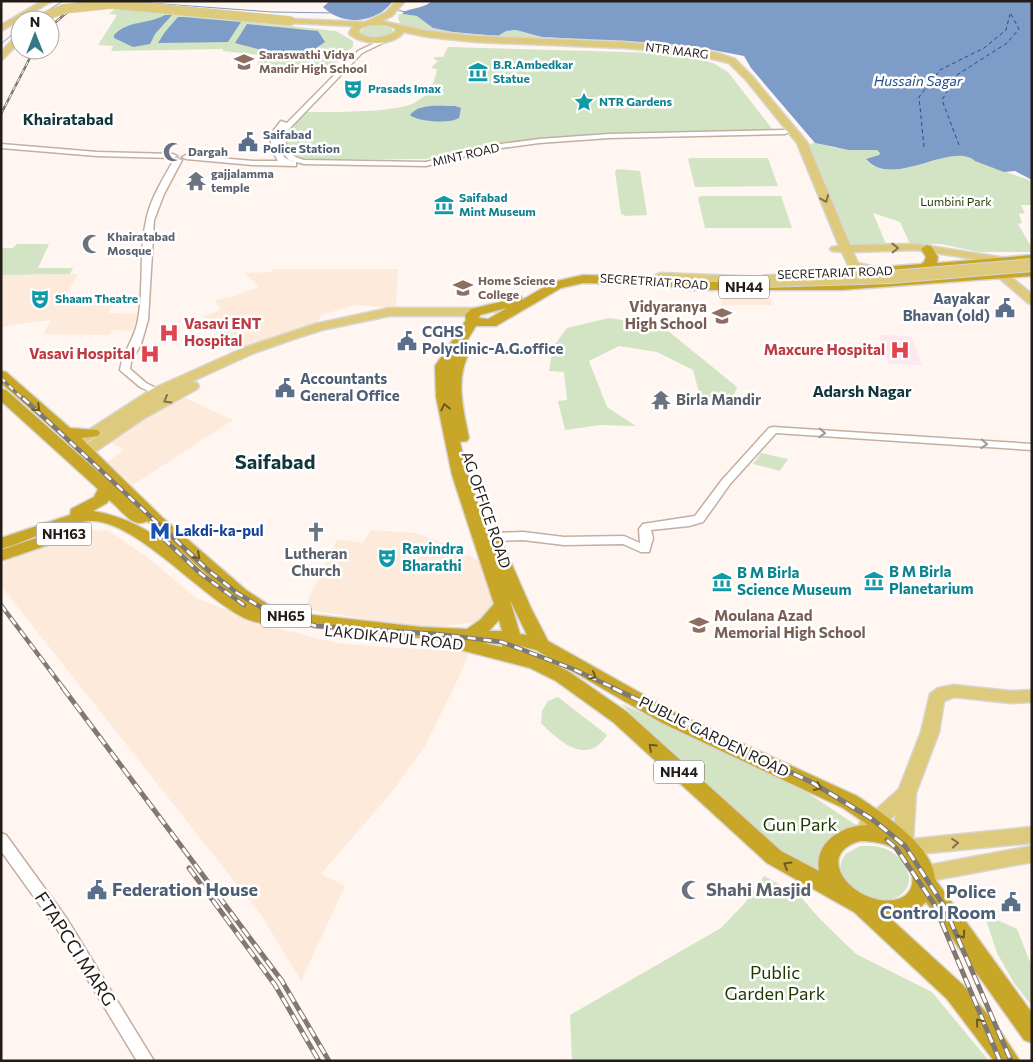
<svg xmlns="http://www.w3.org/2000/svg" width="1033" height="1062" font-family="Commissioner,sans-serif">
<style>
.commercial{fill:#fdeada}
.medical{fill:#fde8ee}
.green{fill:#d2e4c4}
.water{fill:#7d9cc8}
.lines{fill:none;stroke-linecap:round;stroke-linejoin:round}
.stream{stroke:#7d9cc8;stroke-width:1}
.ferry{stroke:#274e87;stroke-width:1;stroke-dasharray:4 3;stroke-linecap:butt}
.minor-casing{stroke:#c3afa2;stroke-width:3}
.major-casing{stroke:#d7d6d5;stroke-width:3}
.highway-casing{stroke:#d7d6d5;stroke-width:3}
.minor{fill:#fff;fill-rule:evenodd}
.major{fill:#deca7d;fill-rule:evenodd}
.highway{fill:#c8a627;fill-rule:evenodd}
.rail-far3-casing{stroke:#807873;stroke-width:2.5}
.rail-far2-casing{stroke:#807873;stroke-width:3}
.rail-far1-casing{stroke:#807873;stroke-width:4.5}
.rail-casing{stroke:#807873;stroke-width:5}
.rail-far3{stroke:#fff;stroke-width:1;stroke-dasharray:4.5;stroke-linecap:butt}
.rail-far2{stroke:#fff;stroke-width:2;stroke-dasharray:5.5;stroke-linecap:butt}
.rail-far1{stroke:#fff;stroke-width:2.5;stroke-dasharray:8;stroke-linecap:butt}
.rail{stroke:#fff;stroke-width:3;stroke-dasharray:10;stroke-linecap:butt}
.major-bridge-far1-casing{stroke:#d7d6d5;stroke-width:10;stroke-linecap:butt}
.major-bridge-casing{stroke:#d7d6d5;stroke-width:14;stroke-linecap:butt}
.major-bridge-far1{stroke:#deca7d;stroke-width:9}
.major-bridge{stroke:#deca7d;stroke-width:12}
.oneway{stroke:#80724a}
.oneway2{stroke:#6d5a1e}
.oneway3{stroke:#9c9897}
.labels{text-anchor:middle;stroke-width:5;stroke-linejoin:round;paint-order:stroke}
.far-street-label{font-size:12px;fill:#231b17;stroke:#fff}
.far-education-label{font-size:12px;font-weight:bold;fill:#785e54;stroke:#fff;text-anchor:start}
.far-culture-label{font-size:12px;font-weight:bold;fill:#0d838f;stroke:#fff;text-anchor:start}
.far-service-label{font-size:12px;font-weight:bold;fill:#4e5e75;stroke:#fff;text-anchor:start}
.far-worship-label{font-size:12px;font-weight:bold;fill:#5b616d;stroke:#fff;text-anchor:start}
.far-park-label{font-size:12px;fill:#1f3600;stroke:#fff}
.far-water-label{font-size:14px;font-style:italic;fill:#274e87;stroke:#fff}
.shield{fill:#fff;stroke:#655f5d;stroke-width:1}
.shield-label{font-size:14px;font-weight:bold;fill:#231b17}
.service-label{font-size:15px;font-weight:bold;fill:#4e5e75;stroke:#fff;text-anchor:start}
.education-label{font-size:15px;font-weight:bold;fill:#785e54;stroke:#fff;text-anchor:end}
.health-label{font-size:15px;font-weight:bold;fill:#be3a42;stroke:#fff;text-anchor:end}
.worship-label{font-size:15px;font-weight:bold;fill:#5b616d;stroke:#fff;text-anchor:start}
.street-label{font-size:15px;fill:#231b17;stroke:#fff}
.transit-label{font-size:15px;font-weight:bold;fill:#164399;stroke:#fff;text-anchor:start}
.culture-label{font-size:15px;font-weight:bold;fill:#0d838f;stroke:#fff;text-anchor:start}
.far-district-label{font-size:16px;font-weight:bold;fill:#14353c;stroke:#fff}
.neighbourhood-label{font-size:16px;font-weight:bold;fill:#14353c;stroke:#fff}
.near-park-label{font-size:18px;fill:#1f3600;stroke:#fff}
.near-service-label{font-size:18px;font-weight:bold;fill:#4e5e75;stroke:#fff;text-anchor:start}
.near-worship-label{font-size:18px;font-weight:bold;fill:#5b616d;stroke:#fff;text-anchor:start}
.near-street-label{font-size:18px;fill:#231b17;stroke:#fff}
.district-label{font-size:20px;font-weight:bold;fill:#14353c;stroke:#fff}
</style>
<rect width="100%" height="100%" fill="#fff6f1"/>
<g class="commercial">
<polygon points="273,269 398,269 396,308 356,305 321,315 317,324 244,351 203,317 221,310 215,300 232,297 259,287 244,273 271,272"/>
<polygon points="78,274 62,302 114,303 108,313 139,314 132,331 112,330 109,335 43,334 51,320 12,325 1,328 1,275"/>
<polygon points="767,290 773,305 722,305 718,291"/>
<polygon points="181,396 233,420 133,485 108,462 124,449 110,442"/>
<polygon points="108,530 147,557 196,598 272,627 336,643 395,648 470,651 460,675 425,746 392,792 321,874 345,886 301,981 261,915 1,586 1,566 11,559 80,531"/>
<polygon points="371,530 415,533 447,544 481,562 493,592 494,606 483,622 422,628 304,609 337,539 363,543"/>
</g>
<polygon class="medical" points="879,335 911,336 922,365 889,364"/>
<g class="green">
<polygon points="117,7 336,31 353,41 353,46 326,74 257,65 262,55 223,51 223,49 111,51 113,46 98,45 117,15 109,14"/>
<polygon points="399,14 418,16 433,28 453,32 498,36 506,31 516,30 542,37 692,46 691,49 436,34 401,24 398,19"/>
<path d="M377 25 391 28 393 31C385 38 368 40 360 32L366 27Z"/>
<path d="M448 47 658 53 698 59 713 63 728 72 773 130 606 133 505 142 425 159 301 160 288 150V133L305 112C330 112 394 113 414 103 428 96 435 83 437 69L431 68 438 61 434 59 435 57H443Z"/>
<path d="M815 143 835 148 877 150 880 154 866 160C896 189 952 140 975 161L1029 180 1032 181V205H1021L1025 213 1019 214 1022 223 1018 224 1032 248V252H979L941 244H910L900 222 873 213 886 244H851L809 144Z"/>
<polygon points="692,158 768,158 778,186 695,187 688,159"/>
<polygon points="617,169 640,171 647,215 626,216 621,214 615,172"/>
<polygon points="701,196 781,196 792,228 705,228 698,198"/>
<polygon points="17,244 49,244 38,268 73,268 70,274 1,275 1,248 13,248"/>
<polygon points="609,318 662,326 737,387 734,395 736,405 700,396 693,370 657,352 619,346 589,361 607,407 636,426 600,425 565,430 558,401 567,400 564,372 549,371 553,347 567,328"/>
<polygon points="761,453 788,459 780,471 753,464"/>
<path d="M558 697 607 735C587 767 559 741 541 723L542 711 548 701Z"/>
<path d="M622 704 796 785 856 825C851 829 844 830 838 834 821 844 819 856 819 875 744 832 680 768 622 704Z"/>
<path d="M860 846C869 846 877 845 886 849 905 857 920 882 899 896 876 911 824 878 846 854 850 851 855 849 860 846Z"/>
<polygon points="764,876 799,895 820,919 856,954 932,992 989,1061 572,1061 570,1015 721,928 745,903"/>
<polygon points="984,914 1017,929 1032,967 1032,1006 1014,983 997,953"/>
</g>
<g class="water">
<path d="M330 1H393C377 23 343 27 323 7Z"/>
<path d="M432 1H1032V180L1015 171 1004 172 975 161C952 140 893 190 866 159L879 155 880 153 877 150H849L815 143 751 68 744 56 692 46 542 37 516 30 506 31 498 36 453 32 433 28 417 16 402 14C408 7 422 10 432 1Z"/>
<path d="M165 15H172L155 34 150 44 133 47 114 38V35C128 20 147 25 165 15Z"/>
<polygon points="178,17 184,17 241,22 228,42 158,43 165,32"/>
<polygon points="247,24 318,31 325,42 306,55 262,50 235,43"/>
<path d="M455 106 461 108 459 118C450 124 418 122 410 115 418 103 442 106 455 106Z"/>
</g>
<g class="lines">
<g class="stream">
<polyline points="136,2 272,12 336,13"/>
<polyline points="395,10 407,12"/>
<polyline points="47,11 63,1"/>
<polyline points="1,44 20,28"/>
</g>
<g class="ferry">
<polyline points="959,145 942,100 957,75 1007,43 1019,29 1011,14"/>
<polyline points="924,147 919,97 940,70 984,48 1006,30 1010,14"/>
</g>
<defs>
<g id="minor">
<path d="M389 36 392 38 391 39 362 53 289 129C282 144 287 156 304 160L426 162 494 145 539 139 609 134 785 130 789 132 785 134 609 138 539 143 494 149 426 166 304 164 289 160 279 148C282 158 287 160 296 162V166L253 165 186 159 182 157 186 155 253 161H278L272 150 270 135 281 121 287 123 358 51Z"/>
<polygon points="1,144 97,152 173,154 177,156 173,158 97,156 1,148"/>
<path d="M175 158 182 160 164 194 154 220 148 320 141 344 131 362 130 369 146 383 160 390 162 392 157 395 140 387 120 370C122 354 135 338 138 320 144 288 139 253 146 221 150 199 164 177 175 158Z"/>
<polygon points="773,427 1032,444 1032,450 776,433 730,484 703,522 689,526 651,530 653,538 649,552 641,552 623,544 564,545 523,540 493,541 487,537 493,533 523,532 564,537 624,536 640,543 639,529 643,524 695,516 722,480 769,428"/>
<polygon points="1,833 6,835 67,919 154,1061 137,1061 57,929 1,851"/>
</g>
<g id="major">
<polygon points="42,1 52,1 1,31 1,25"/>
<path d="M396 1H405L392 16 382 21 428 31 476 36 623 42 689 47 718 53 735 59 752 76 807 142 850 245 916 244 1006 258 1012 261 1006 264 916 250 853 252 858 263 883 269 885 271C877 279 858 272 849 267L842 252 832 251 830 249 832 247 839 246 797 143 746 80 729 63 689 53 623 48 476 42 428 37 404 32C392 47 365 45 350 35L349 33 353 26 291 23 287 21 291 19 365 22 386 12ZM370 25H386L395 28 396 31C384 39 369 40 358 32L361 28Z"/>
<polygon points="20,34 20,42 1,61 1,52 17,35"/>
<polygon points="988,268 1006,273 1032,294 1032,304 1028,303 998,277 984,273 982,271 984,269"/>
<polygon points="660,273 763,277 769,281 763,285 680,281 656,278 654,276"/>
<polygon points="389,308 476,308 482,312 476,316 389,316 322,330 294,339 254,353 162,395 82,445 77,446 70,442 152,389 246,347 315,324"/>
<path d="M192 382 197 383 199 386 197 389 143 419 92 454H82L80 451C90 437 174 386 192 382Z"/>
<path d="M954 685 1010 691 1032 690V702L1010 703 954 697 944 701 939 732 916 793 913 839 1032 827V843L907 855C887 848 894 831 896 814L884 825 868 833 861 830 859 825 861 820 870 815 899 789 921 732 930 694 938 688Z"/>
<polygon points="1032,846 1032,862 924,882 917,880 914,874 917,868 924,866"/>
</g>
<g id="highway">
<polygon points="927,245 931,246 938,257 937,263 1032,255 1032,263 855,277 849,273 855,269 921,264 924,262 926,257 921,249"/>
<path d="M1032 268V276L841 290H690L661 285 583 283 561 288 496 326H476L465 344 472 348C454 377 463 407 469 438L467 441 460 442 468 475 490 540H501L503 544 531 608 548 641 676 713 857 796C882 813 934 846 935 879L1032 1013V1043L1024 1040 926 902C917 911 905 918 891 919L963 985 995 1023 1020 1061H994L947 999 854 912 767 863 613 722 556 681 530 668 445 646 443 640 313 627 293 624 269 617 267 622C231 633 145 521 92 521 61 521 31 541 1 549V538L70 515 71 509 94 497 98 489 1 401V389L6 390 104 477 82 454 1 383V371L6 372 70 428 98 430 100 433 98 436 81 438 163 518 246 590 269 605 293 612 313 615 421 627 467 629 480 620 494 604 452 475 436 397 435 366 466 320 465 315 471 309 500 302 511 296H521L522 300 553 282 583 275 661 277 690 282H841ZM507 308 488 319 479 318 480 315ZM109 500C119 507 133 530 147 521L212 579C173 549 143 519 93 511L107 503ZM510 600 527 635 520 634ZM499 620 502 631H489ZM483 643 502 644V647ZM520 646 536 650 662 723 843 808 868 825C842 825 814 842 819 871L781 851 627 712 568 671 542 658 518 651ZM860 841C872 841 886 843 897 850 914 863 922 895 894 900 855 906 811 855 860 841Z"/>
<polygon points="77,524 83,525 85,529 83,533 1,561 1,550"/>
</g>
</defs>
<use href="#minor" class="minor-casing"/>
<use href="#major" class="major-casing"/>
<use href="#highway" class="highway-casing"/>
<use href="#minor" class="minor"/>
<use href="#major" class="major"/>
<use href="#highway" class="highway"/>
<defs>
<g id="rail-far3">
<polyline points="50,27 80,1"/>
<polyline points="1,114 34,50"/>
</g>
<polyline id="rail-far2" points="1,378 24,400"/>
<g id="rail-far1">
<polyline points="23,398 208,570 237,593 269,612 316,626 437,634 502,642 573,669 616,689"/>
<polyline points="164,539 201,574 244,605"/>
<polyline points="1,605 64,689"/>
</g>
<g id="rail">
<polyline points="63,688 282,981 329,1061"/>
<polyline points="613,688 813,783 872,819 905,846 944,906 1011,1061"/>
<polyline points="887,840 896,848 934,904 1000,1061"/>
<polyline points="189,868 275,985 319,1061"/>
</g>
</defs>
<use href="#rail-far3" class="rail-far3-casing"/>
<use href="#rail-far2" class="rail-far2-casing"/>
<use href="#rail-far1" class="rail-far1-casing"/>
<use href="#rail" class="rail-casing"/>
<use href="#rail-far3" class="rail-far3"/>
<use href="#rail-far2" class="rail-far2"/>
<use href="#rail-far1" class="rail-far1"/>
<use href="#rail" class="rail"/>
<defs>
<polyline id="major-bridge-far1" points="36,20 63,9 111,4 291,21"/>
<polyline id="major-bridge" points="763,281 891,277 1032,265"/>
</defs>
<use href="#major-bridge-far1" class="major-bridge-far1-casing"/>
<use href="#major-bridge" class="major-bridge-casing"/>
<use href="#major-bridge-far1" class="major-bridge-far1"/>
<use href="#major-bridge" class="major-bridge"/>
</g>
<defs><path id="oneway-chevron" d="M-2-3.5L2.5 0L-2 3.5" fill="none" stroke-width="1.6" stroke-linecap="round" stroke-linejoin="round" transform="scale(1.25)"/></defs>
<g class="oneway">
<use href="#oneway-chevron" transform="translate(825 199) rotate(67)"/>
<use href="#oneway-chevron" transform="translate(895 248) rotate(-1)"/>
<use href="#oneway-chevron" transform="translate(167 400) rotate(150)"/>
<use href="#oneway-chevron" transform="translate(955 843) rotate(-5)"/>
</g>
<g class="oneway2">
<use href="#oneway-chevron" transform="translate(445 407) rotate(-102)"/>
<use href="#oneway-chevron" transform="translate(37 408) rotate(44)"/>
<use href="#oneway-chevron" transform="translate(197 556) rotate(42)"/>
<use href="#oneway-chevron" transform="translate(593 676) rotate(29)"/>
<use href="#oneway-chevron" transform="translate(652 747) rotate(-137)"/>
<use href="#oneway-chevron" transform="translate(818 787) rotate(25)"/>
<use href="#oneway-chevron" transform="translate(787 865) rotate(-149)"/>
<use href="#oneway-chevron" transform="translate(962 935) rotate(55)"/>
<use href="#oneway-chevron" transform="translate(979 1022) rotate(-129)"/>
</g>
<g class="oneway3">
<use href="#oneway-chevron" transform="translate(822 433) rotate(4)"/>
<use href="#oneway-chevron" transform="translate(984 444) rotate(4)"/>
</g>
<defs>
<symbol id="university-bare" viewBox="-9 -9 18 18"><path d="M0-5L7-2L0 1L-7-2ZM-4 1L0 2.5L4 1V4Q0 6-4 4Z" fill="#8d6e63" stroke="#fff" stroke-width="2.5" paint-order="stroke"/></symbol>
<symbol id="museum-bare" viewBox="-9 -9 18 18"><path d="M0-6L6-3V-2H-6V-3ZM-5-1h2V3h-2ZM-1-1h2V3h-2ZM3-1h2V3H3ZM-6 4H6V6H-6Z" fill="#0f9aa8" stroke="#fff" stroke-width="2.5" paint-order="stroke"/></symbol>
<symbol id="theatre-bare" viewBox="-9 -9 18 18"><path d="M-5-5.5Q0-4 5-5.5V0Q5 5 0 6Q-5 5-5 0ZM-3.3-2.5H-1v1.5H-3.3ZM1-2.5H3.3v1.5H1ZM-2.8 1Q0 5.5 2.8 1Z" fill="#0f9aa8" stroke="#fff" stroke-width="2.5" paint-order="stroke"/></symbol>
<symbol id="sight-bare" viewBox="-9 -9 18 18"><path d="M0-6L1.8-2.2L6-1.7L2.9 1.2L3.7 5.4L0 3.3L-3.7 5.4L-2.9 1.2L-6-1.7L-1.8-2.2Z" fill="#0f9aa8" stroke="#fff" stroke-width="2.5" paint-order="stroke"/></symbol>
<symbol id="civic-bare" viewBox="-9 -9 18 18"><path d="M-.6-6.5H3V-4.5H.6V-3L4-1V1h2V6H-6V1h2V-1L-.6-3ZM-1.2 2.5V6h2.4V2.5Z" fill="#5c6f8a" stroke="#fff" stroke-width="2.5" paint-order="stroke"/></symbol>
<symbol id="mosque-bare" viewBox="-9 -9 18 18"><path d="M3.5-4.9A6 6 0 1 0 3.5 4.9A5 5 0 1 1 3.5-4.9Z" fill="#6b7280" stroke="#fff" stroke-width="2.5" paint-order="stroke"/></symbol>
<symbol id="temple-bare" viewBox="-9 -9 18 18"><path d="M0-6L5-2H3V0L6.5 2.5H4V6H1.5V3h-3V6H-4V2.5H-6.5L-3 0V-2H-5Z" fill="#6b7280" stroke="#fff" stroke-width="2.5" paint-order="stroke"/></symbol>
<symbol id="school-bare" viewBox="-9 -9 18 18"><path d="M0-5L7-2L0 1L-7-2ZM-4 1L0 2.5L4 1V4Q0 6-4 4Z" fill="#8d6e63" stroke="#fff" stroke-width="2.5" paint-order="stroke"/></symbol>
<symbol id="hospital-bare" viewBox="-9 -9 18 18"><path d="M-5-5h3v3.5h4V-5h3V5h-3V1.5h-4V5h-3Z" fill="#e0444e" stroke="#fff" stroke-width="2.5" paint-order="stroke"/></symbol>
<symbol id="metro-bare" viewBox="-9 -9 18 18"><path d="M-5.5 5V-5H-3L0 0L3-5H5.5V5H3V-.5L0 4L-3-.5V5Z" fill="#1a4fb4" stroke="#fff" stroke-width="2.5" paint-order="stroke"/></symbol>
<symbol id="church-bare" viewBox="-9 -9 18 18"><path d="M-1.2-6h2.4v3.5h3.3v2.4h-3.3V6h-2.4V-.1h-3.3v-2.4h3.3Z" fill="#6b7280" stroke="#fff" stroke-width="2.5" paint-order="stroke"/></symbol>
</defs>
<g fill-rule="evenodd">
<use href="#university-bare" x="230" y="48" width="28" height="28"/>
<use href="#museum-bare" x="464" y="58" width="28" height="28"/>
<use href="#theatre-bare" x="339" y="75" width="28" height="28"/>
<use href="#sight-bare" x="570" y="88" width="28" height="28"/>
<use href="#civic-bare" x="234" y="128" width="28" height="28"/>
<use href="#mosque-bare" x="159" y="138" width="28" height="28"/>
<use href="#temple-bare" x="182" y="167" width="28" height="28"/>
<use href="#museum-bare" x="430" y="191" width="28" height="28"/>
<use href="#mosque-bare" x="78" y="230" width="28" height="28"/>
<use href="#university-bare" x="449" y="274" width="28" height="28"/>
<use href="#theatre-bare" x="26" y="285" width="28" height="28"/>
<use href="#civic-bare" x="991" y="294" width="28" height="28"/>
<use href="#school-bare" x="708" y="302" width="28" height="28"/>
<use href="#hospital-bare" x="155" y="319" width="28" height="28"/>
<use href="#civic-bare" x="393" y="327" width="28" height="28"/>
<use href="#hospital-bare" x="886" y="336" width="28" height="28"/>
<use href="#hospital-bare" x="136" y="340" width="28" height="28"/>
<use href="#civic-bare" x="271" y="374" width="28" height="28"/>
<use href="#temple-bare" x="647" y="386" width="28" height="28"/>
<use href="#metro-bare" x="146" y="517" width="28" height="28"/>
<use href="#church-bare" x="302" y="518" width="28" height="28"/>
<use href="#theatre-bare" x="373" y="544" width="28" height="28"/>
<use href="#museum-bare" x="860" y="567" width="28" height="28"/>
<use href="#museum-bare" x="708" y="568" width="28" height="28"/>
<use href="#school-bare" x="685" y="611" width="28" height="28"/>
<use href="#civic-bare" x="83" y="876" width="28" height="28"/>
<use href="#mosque-bare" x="677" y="876" width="28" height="28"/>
<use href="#civic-bare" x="997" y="888" width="28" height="28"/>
</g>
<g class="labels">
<g class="far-street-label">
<text transform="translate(677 51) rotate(7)" y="4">NTR MARG</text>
<text transform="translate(466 155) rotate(-13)" y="4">MINT ROAD</text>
<text transform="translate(835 273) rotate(-2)" y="4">SECRETARIAT ROAD</text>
<text transform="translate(654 282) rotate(4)" y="4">SECRETRIAT ROAD</text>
</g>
<g class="far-education-label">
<text x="259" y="59">Saraswathi Vidya<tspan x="259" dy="14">Mandir High School</tspan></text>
<text x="478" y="285">Home Science<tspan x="478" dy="14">College</tspan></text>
</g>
<g class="far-culture-label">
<text x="493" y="69">B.R.Ambedkar<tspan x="493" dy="14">Statue</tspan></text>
<text x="368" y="93">Prasads Imax</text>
<text x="599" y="106">NTR Gardens</text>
<text x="459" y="202">Saifabad<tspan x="459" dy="14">Mint Museum</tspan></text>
<text x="55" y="303">Shaam Theatre</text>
</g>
<g class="far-service-label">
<text x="263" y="139">Saifabad<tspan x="263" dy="14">Police Station</tspan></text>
</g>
<g class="far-worship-label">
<text x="188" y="156">Dargah</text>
<text x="211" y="178">gajjalamma<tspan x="211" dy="14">temple</tspan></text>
<text x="107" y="241">Khairatabad<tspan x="107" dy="14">Mosque</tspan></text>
</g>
<g class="far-park-label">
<text x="956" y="206">Lumbini Park</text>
</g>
<g class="far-water-label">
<text x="918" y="86">Hussain Sagar</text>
</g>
<g class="shield">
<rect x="719" y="275.5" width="50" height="23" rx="4"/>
<rect x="36.5" y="522.5" width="55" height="23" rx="4"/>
<rect x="261" y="604.5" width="50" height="23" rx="4"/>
<rect x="654" y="760.5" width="50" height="23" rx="4"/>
</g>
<g class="shield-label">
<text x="744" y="292">NH44</text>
<text x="64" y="539">NH163</text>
<text x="286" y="621">NH65</text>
<text x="679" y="777">NH44</text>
</g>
<g class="service-label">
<text x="990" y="304" text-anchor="end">Aayakar<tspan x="990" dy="17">Bhavan (old)</tspan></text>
<text x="422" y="337">CGHS<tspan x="422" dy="17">Polyclinic-A.G.office</tspan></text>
<text x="300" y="384">Accountants<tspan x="300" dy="17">General Office</tspan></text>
</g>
<g class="education-label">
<text x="707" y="312">Vidyaranya<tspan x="707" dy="17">High School</tspan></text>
<text x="714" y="621" text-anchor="start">Moulana Azad<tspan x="714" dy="17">Memorial High School</tspan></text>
</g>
<g class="health-label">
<text x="184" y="329" text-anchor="start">Vasavi ENT<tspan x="184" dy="17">Hospital</tspan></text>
<text x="885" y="355">Maxcure Hospital</text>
<text x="135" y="359">Vasavi Hospital</text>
</g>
<g class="worship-label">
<text x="676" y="405">Birla Mandir</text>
<text x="316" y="559" text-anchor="middle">Lutheran<tspan x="316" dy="17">Church</tspan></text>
</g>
<g class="street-label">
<text transform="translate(486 510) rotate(71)" y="5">AG OFFICE ROAD</text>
<text transform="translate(394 638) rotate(6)" y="5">LAKDIKAPUL ROAD</text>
<text transform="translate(714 737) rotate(26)" y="5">PUBLIC GARDEN ROAD</text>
</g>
<g class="transit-label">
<text x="175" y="536">Lakdi-ka-pul</text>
</g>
<g class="culture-label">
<text x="402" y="554">Ravindra<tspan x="402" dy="17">Bharathi</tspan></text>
<text x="889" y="577">B M Birla<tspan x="889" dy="17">Planetarium</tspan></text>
<text x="737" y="578">B M Birla<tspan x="737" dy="17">Science Museum</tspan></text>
</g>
<g class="far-district-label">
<text x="68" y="125">Khairatabad</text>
</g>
<g class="neighbourhood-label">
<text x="862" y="397">Adarsh Nagar</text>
</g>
<g class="near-park-label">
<text x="800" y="831">Gun Park</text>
<text x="775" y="979">Public<tspan x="775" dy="21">Garden Park</tspan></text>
</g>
<g class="near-service-label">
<text x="112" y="896">Federation House</text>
<text x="996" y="898" text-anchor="end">Police<tspan x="996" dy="21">Control Room</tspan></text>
</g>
<g class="near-worship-label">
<text x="706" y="896">Shahi Masjid</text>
</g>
<g class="near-street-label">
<text transform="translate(75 949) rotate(57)" y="6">FTAPCCI MARG</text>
</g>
<g class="district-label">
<text x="275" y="469">Saifabad</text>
</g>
</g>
<rect width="1033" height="1062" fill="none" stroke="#231b17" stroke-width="5"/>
<g transform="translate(35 35)"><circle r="24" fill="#ffffff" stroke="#a7a4a2"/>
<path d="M0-4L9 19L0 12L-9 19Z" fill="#357989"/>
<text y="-8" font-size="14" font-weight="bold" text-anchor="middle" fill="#231b17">N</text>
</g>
</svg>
